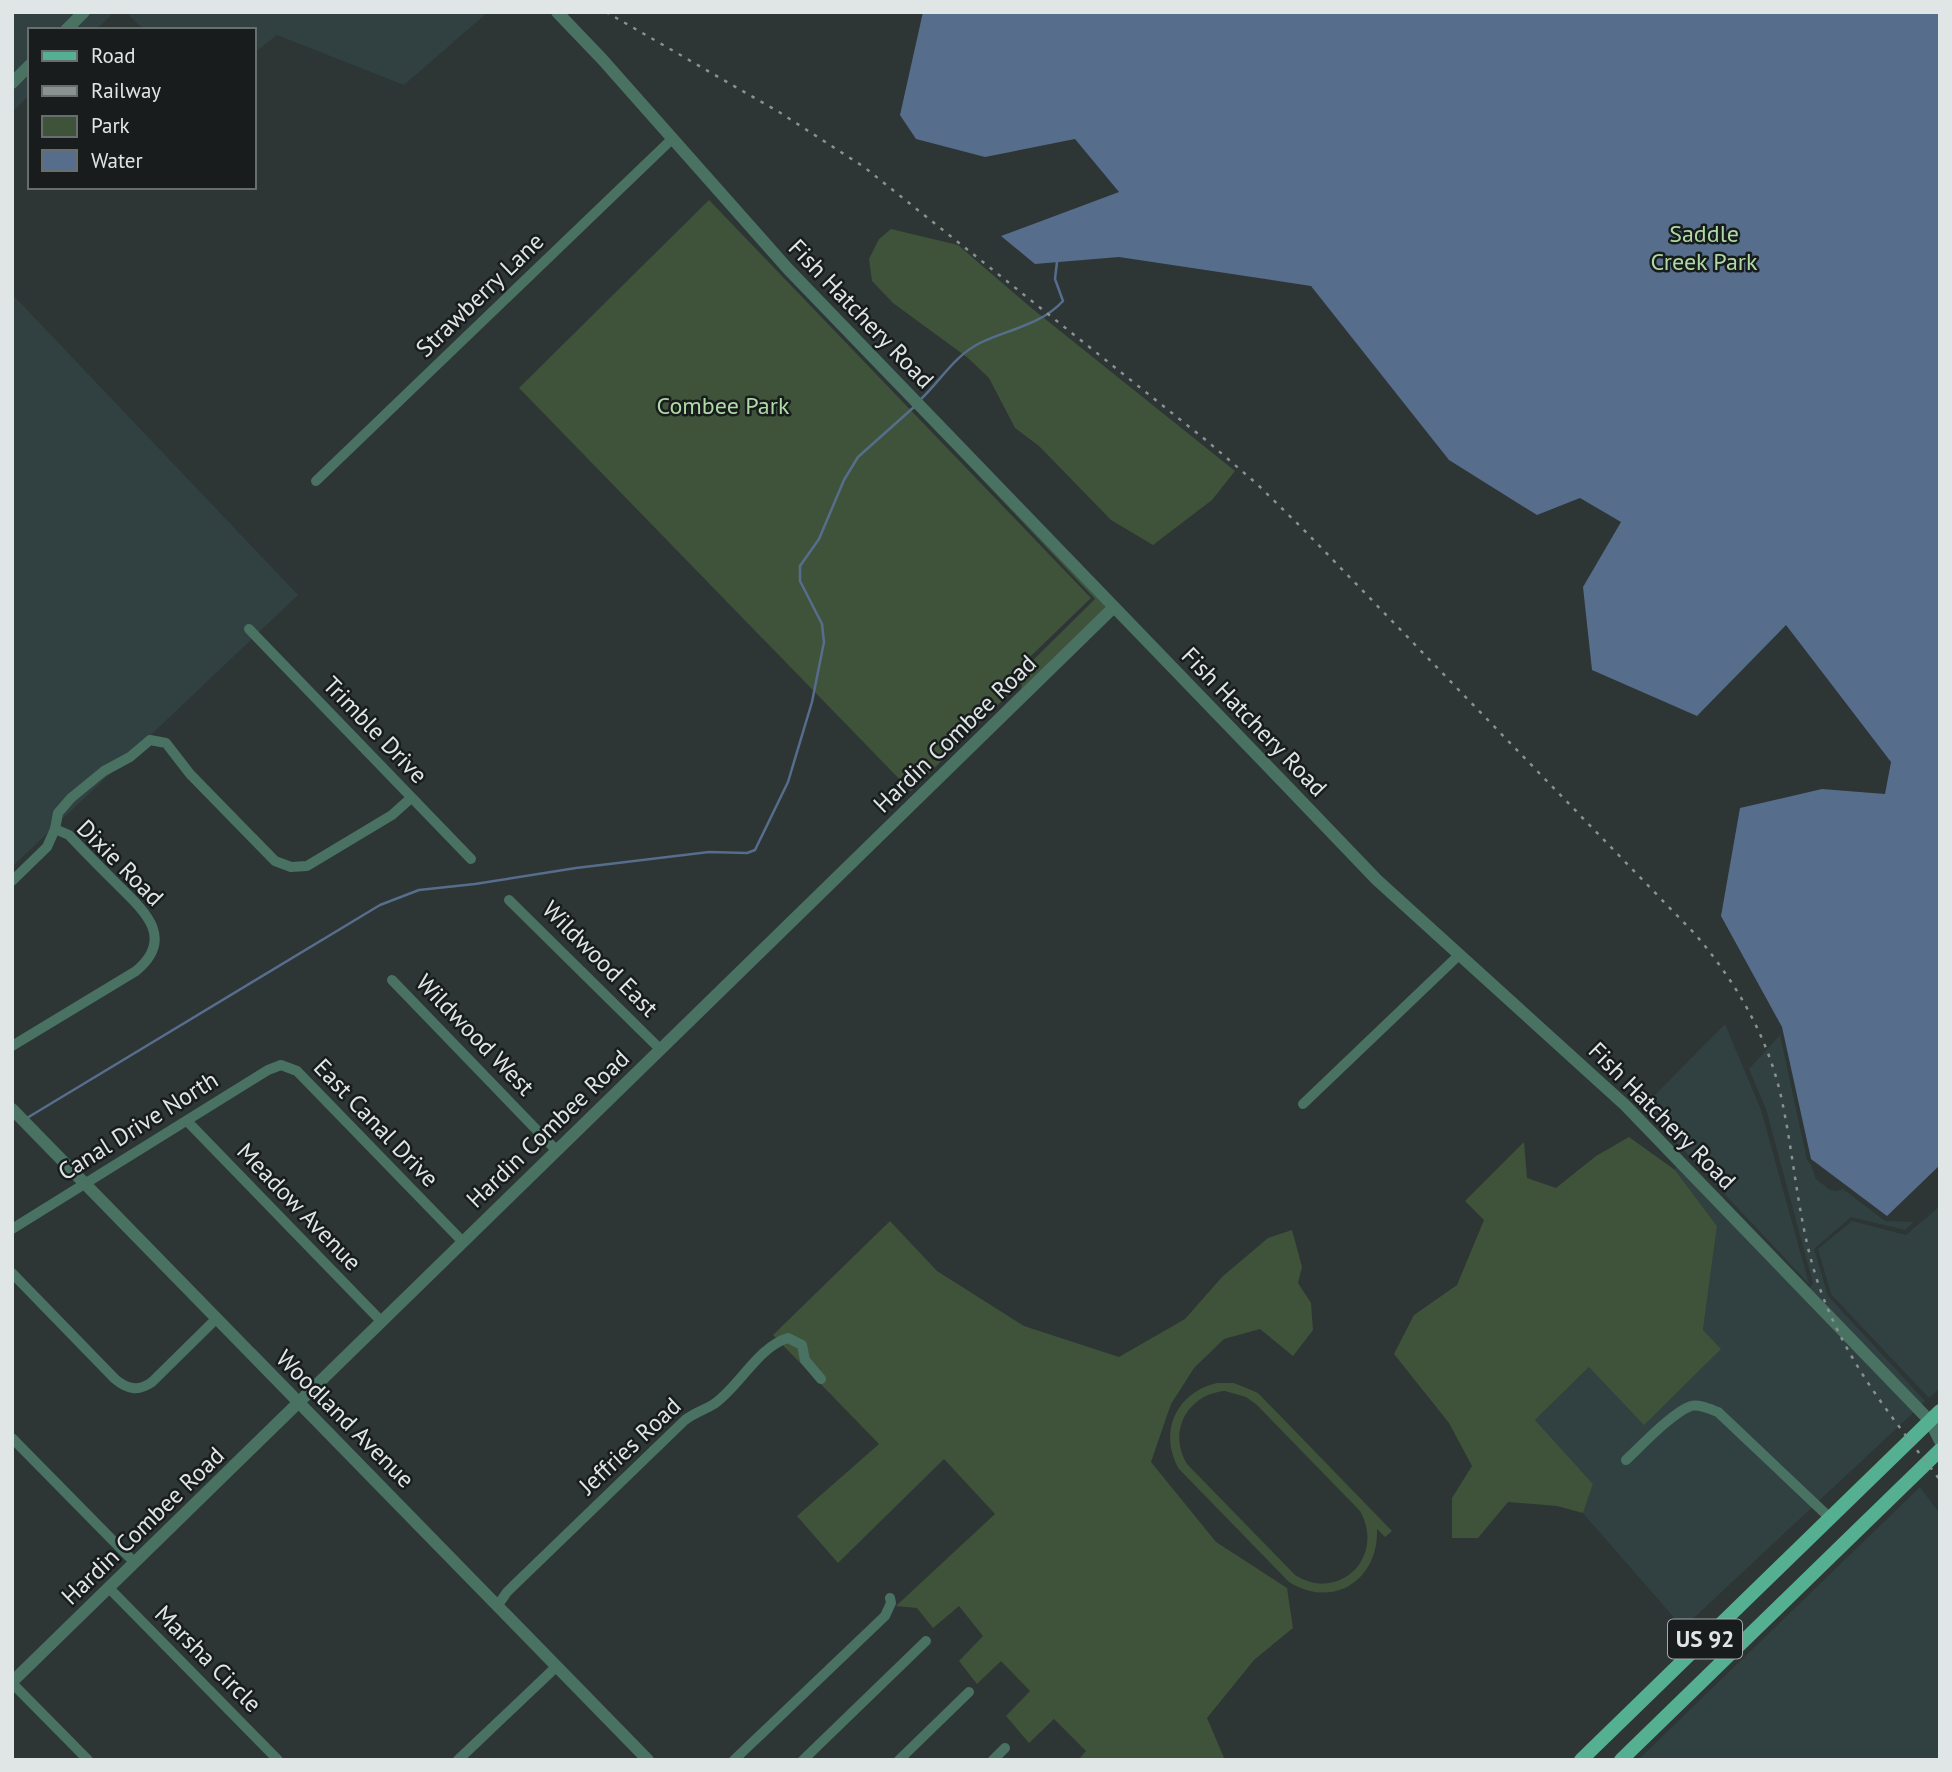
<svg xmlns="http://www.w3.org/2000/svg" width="1952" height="1772" font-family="'PT Sans',sans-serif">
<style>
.built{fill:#314141}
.green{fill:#3f533a;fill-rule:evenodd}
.water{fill:#576d8c}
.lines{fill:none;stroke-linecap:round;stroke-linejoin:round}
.stream{stroke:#576d8c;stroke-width:2.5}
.minor{stroke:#497263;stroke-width:10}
.tertiary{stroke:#497263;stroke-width:12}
.primary{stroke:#55af91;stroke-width:14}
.rail{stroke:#8a9191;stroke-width:2.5;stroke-dasharray:3.5 7;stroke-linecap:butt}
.labels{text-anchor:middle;stroke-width:5;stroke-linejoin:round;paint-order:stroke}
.shield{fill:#181c1c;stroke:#a4a9a9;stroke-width:2}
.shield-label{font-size:23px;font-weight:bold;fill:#e0e6e6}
.park-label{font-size:24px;fill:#aedaa5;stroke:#181c1c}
.street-label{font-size:24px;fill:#e0e6e6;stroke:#181c1c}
</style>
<rect width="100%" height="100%" fill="#2d3535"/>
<g class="built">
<polygon points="12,12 76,12 58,30 30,30 30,58 12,75"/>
<polygon points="92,12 114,12 96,30 74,30"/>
<polygon points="126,12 488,12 404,85 277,35 254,53 254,30 144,30"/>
<polygon points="30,73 30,95 12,112 12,90"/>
<polygon points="12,294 298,595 12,867"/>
<polygon points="1725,1024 1761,1110 1809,1284 1643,1107"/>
<polygon points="1780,1035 1807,1160 1811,1165 1816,1179 1830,1190 1837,1191 1843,1189 1885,1221 1914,1222 1905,1230 1851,1217 1814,1249 1828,1296 1925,1401 1921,1405 1810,1288 1813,1283 1766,1109 1749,1069"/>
<polygon points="1677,1166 1914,1412 1683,1628 1583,1513 1593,1484 1535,1420 1590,1366 1720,1349 1703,1331 1717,1226 1675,1170"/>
<polygon points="1940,1206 1940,1388 1929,1398 1831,1294 1818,1249 1852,1221 1906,1235"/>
<polygon points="1920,1487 1940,1514 1940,1760 1638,1760"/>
</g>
<g class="green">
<polygon points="709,200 1091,598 1010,676 1018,685 911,791 519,388"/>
<polygon points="891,229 958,245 1029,306 1235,471 1212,500 1153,545 1111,520 1039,446 1015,428 989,378 968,358 893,303 872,281 869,259 879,239"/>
<polygon points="944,439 1106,607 919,790 1021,689 1022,684 1016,677 1095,599"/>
<polygon points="1629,1137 1675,1170 1717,1226 1703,1330 1721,1349 1644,1425 1589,1367 1535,1420 1593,1484 1583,1513 1557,1506 1508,1502 1478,1538 1452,1538 1452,1498 1472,1466 1449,1423 1394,1354 1414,1315 1457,1285 1484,1220 1465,1201 1524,1142 1527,1178 1556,1188 1596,1156"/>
<polygon points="890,1221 937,1271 1024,1326 1119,1357 1185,1319 1222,1277 1268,1238 1292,1230 1302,1267 1298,1283 1311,1303 1313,1330 1293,1356 1260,1329 1224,1339 1194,1368 1171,1404 1151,1462 1216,1542 1287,1588 1293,1628 1254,1660 1207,1718 1225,1760 1078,1760 1086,1751 1054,1719 1029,1743 1006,1716 1030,1691 1001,1661 977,1684 959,1661 983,1636 959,1606 933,1628 917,1608 896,1606 995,1514 944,1459 838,1563 797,1516 879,1444 773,1335"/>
<path d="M1217 1383H1234L1258 1393 1392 1531 1385 1537 1377 1529C1379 1579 1334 1610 1289 1582L1179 1469C1158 1433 1176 1392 1217 1383ZM1225 1391 1246 1397 1257 1405 1360 1511C1386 1557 1339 1603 1295 1575L1187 1464C1167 1431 1188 1394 1225 1391Z"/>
</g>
<polygon class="water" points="923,12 1940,12 1940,1165 1887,1216 1811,1159 1782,1027 1721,916 1740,808 1822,789 1885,794 1891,762 1786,625 1697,716 1592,670 1583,587 1621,522 1580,498 1537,515 1449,460 1311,286 1119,257 1035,264 1001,236 1119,192 1075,139 985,157 916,139 900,115"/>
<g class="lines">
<g class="stream">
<path d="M921 399C941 380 954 356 980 343 1009 329 1041 325 1063 301L1055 279 1057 262"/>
<polyline points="27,1118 380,905 419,890 475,884 576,868 709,852 747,853 755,850 788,782 812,702 824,642 822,624 800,581 800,566 819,539 844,480 858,457 914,407"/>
</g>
<g class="minor">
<polyline points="316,481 672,139"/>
<polyline points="249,629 471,859"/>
<polyline points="12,881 47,847 55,829 58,813 71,798 104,771 130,757 150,740 166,743 190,774 275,861 291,867 307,866 392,815 411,798"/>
<polyline points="509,900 660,1049"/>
<polyline points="392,980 557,1151"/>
<path d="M12 1046 136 971C177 937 142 909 115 882 100 867 84 851 69 835L55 829"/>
<polyline points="1303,1104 1459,955"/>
<polyline points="187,1121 382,1322"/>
<polyline points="12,1229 268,1070 281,1065 297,1071 463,1242"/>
<path d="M12 1273 115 1379C127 1389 138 1392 152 1382L217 1318"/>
<polyline points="12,1438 135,1563"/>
<path d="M1626 1460C1641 1446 1673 1412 1691 1406 1699 1404 1710 1409 1718 1412L1830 1518"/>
<polyline points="109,1588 278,1760"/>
<path d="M498 1605 507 1592 685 1420C694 1413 704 1410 714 1404 739 1387 758 1347 788 1338L802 1345 805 1360 821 1379"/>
<polyline points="12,1683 88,1760"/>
<polyline points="458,1760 557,1666"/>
<polyline points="734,1760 885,1616 891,1603 890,1598"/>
<polyline points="803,1760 926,1641"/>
<polyline points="899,1760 969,1692"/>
<polyline points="993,1760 1005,1748"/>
</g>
<g class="tertiary">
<polyline points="557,12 602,59 788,269 1283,782 1377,880 1625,1105 1930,1421 1940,1441"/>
<polyline points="66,30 84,12"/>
<polyline points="12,83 30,65"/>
<polyline points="12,1109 648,1760"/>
<polyline points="12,1682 1114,607"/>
</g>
<g class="primary">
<polyline points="1581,1760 1940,1411"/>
<polyline points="1621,1760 1940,1450"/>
</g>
<path class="rail" d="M606 12 779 112 864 167 1207 441 1257 484 1303 529 1695 934C1736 982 1769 1038 1782 1101 1795 1162 1798 1223 1818 1283 1844 1360 1891 1416 1940 1480"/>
</g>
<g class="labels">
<rect class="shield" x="1668" y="1619.5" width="74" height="39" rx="5"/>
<g class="shield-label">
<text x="1705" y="1647">US 92</text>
</g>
<g class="park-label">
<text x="1704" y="242">Saddle<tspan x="1704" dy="28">Creek Park</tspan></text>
<text x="723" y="414">Combee Park</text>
</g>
<g class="street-label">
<text transform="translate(480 295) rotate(-44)" y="8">Strawberry Lane</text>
<text transform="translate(861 314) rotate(46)" y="8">Fish Hatchery Road</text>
<text transform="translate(1254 722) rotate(46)" y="8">Fish Hatchery Road</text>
<text transform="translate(375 730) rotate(46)" y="8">Trimble Drive</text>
<text transform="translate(955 734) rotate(-44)" y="8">Hardin Combee Road</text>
<text transform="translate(120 863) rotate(45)" y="8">Dixie Road</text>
<text transform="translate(600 959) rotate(45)" y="8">Wildwood East</text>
<text transform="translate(475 1035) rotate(46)" y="8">Wildwood West</text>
<text transform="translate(1662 1116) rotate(45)" y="8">Fish Hatchery Road</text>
<text transform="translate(376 1123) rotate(46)" y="8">East Canal Drive</text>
<text transform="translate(138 1126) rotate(-32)" y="8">Canal Drive North</text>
<text transform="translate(548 1129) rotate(-44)" y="8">Hardin Combee Road</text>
<text transform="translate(299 1207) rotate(46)" y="8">Meadow Avenue</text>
<text transform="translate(345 1419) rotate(45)" y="8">Woodland Avenue</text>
<text transform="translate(630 1446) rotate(-43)" y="8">Jeffries Road</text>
<text transform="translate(143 1526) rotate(-44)" y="8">Hardin Combee Road</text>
<text transform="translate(208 1659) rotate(45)" y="8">Marsha Circle</text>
</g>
</g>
<rect width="1952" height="1772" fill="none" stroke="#e0e6e6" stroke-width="28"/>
<rect x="28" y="28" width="228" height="161" fill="#181c1c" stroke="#686d6d" stroke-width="2"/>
<rect x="42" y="51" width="35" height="10" fill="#55af91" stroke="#686d6d" stroke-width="2"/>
<text x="91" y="63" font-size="21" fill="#e0e6e6">Road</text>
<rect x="42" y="86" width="35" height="10" fill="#8a9191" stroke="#686d6d" stroke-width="2"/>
<text x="91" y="98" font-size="21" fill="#e0e6e6">Railway</text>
<rect x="42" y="116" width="35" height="21" fill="#3f533a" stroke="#686d6d" stroke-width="2"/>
<text x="91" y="133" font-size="21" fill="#e0e6e6">Park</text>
<rect x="42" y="150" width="35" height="21" fill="#576d8c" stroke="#686d6d" stroke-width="2"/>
<text x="91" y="168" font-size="21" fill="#e0e6e6">Water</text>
</svg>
